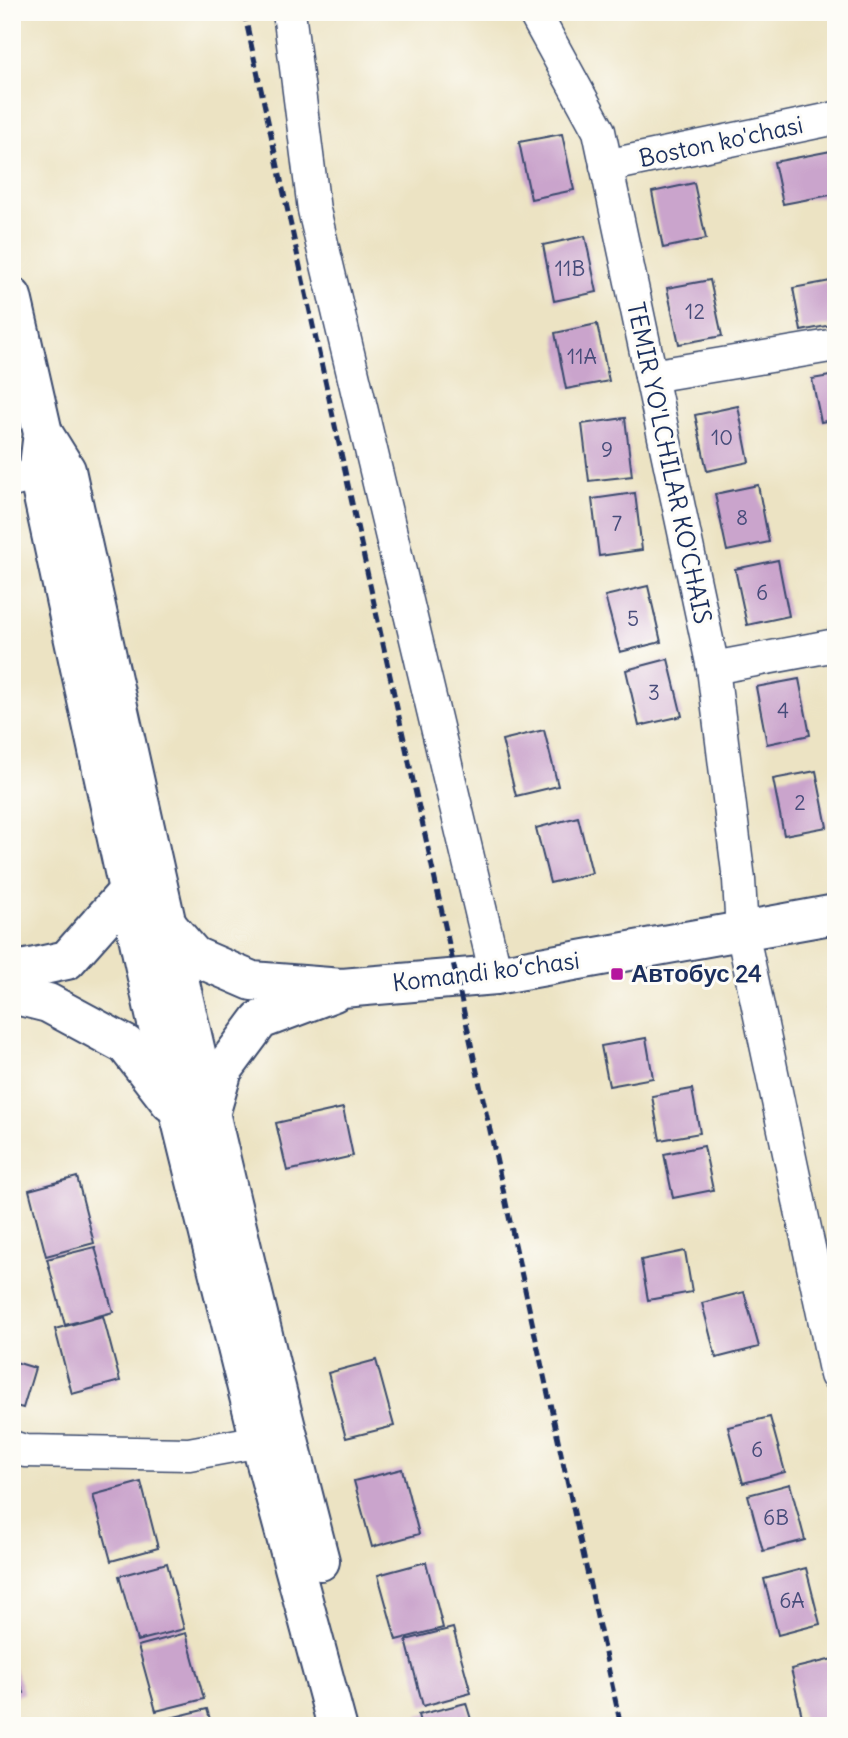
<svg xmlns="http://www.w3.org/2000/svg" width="848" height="1738" font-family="Delius,sans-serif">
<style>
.building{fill:#caa4cc}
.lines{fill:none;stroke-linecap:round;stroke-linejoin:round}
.street-casing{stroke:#3a4a6d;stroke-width:35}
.secondary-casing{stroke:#3a4a6d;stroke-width:42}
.street{stroke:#fff;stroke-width:32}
.secondary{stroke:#fff;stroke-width:38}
.rail{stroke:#1b2f5e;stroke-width:5;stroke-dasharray:10 5;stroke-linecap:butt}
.poi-dot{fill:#b5179e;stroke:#fdfcf7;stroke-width:2.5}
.labels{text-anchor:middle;stroke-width:6;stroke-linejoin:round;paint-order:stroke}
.number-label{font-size:21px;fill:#474c7a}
.street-label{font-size:24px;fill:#1b2f5e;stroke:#fdfcf7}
.poi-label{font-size:24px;font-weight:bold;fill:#1b2f5e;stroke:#fdfcf7;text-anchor:start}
</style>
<rect width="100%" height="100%" fill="#fdfcf7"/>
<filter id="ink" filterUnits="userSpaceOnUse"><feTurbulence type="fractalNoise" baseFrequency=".0143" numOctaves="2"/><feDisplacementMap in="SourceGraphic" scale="14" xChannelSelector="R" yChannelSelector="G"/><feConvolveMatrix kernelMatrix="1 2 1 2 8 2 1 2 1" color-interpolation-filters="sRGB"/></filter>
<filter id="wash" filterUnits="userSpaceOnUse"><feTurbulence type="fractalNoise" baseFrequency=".00686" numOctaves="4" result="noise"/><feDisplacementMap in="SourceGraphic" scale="28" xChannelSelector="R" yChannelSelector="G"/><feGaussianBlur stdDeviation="1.57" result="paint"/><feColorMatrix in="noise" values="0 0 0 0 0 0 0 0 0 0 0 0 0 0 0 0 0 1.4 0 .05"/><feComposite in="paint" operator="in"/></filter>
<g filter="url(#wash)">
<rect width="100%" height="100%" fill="#ece3c3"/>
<g id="blocks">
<g class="building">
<polygon points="562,134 574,190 531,199 519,142"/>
<polygon points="831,151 836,176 836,194 783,204 774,162"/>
<polygon points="694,183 706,239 663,248 652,192"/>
<polygon points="585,236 597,292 554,301 543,245"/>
<polygon points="710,280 722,336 679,344 667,288"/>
<polygon points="836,280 836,324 801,331 793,288"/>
<polygon points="597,324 609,381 566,389 555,333"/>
<polygon points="836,375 836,419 821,422 812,379"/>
<polygon points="738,406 749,462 707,471 695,415"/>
<polygon points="625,418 632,476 589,481 582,424"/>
<polygon points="758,485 769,542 727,551 715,494"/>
<polygon points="635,493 642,550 599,556 592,499"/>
<polygon points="778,560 789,616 747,625 735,569"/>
<polygon points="648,586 661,642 620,652 605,596"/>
<polygon points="668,659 682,716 639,726 626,670"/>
<polygon points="799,679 810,735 767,744 756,687"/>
<polygon points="544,730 558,786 516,796 502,740"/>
<polygon points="816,771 827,827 784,835 773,779"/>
<polygon points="578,817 592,873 550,883 536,828"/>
<polygon points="836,1007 836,1048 833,1049 826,1009"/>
<polygon points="646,1038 653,1078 609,1086 601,1046"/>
<polygon points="692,1089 700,1133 660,1140 652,1096"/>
<polygon points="343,1108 353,1156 287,1171 276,1123"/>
<polygon points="704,1146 713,1190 673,1198 664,1154"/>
<polygon points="77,1177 94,1243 46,1256 29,1190"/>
<polygon points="95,1247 113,1312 65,1325 47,1259"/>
<polygon points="685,1251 692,1292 648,1300 641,1260"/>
<polygon points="744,1292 759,1347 716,1358 702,1303"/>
<polygon points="103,1316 120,1381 72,1394 55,1329"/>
<polygon points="376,1360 394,1426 346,1438 328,1373"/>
<polygon points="12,1361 35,1368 23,1408 12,1405"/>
<polygon points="770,1417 785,1472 743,1483 728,1427"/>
<polygon points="402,1469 419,1534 372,1547 354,1481"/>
<polygon points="141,1482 158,1548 111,1561 93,1495"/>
<polygon points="790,1484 805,1540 763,1551 748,1495"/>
<polygon points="426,1562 443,1628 396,1640 378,1575"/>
<polygon points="167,1563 184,1629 137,1641 119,1576"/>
<polygon points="806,1568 820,1624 778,1635 764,1579"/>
<polygon points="453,1628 471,1693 423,1706 406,1640"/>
<polygon points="186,1633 204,1699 156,1711 138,1646"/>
<polygon points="833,1659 836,1671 836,1717 804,1725 791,1669"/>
<polygon points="12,1662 24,1693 12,1697"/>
<polygon points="466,1703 473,1726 421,1726 418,1715"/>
<polygon points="207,1709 212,1726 155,1726 154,1722"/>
</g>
</g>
</g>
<g filter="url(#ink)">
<use href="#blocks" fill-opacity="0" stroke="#3a4a6d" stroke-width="2"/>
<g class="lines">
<defs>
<g id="street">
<polyline points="289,12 314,210 496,975"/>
<polyline points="534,12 599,131 713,668 739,880 742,931 836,1375"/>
<polyline points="606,166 836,118"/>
<polyline points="651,376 836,345"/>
<polyline points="12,481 38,474"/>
<polyline points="713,668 836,645"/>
<polyline points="12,1447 25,1451 189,1454 260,1441"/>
</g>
<g id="secondary">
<polyline points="12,297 43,433 38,474 156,1019 260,1441 337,1726"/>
<path d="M43 433 66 470C146 835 226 1199 320 1561"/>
<polyline points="166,924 194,956 252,981 342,988 496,975 836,914"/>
<polyline points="12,972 67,960 129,890"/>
<polyline points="12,994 48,1003 126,1045 170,1102"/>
<polyline points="211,1111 223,1070 260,1020 334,992"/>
</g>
</defs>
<use href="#street" class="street-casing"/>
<use href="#secondary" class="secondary-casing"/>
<use href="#street" class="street"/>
<use href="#secondary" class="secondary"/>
<polyline class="rail" points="244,12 621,1726"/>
</g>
</g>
<rect class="poi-dot" x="610" y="967" width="14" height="14" rx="3.5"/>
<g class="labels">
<g class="number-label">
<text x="570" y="276">11B</text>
<text x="695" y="319">12</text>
<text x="582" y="364">11A</text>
<text x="722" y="445">10</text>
<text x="607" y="457">9</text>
<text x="742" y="525">8</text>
<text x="617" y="531">7</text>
<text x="762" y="600">6</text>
<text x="633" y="626">5</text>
<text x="654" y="700">3</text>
<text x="783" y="718">4</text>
<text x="800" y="810">2</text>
<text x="757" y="1457">6</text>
<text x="776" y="1525">6B</text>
<text x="792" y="1608">6A</text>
</g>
<g class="street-label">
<text transform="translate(721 142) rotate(-12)" y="8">Boston ko'chasi</text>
<text transform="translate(669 463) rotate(78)" y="8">TEMIR YO'LCHILAR KO'CHAIS</text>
<text transform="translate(486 972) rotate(-7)" y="8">Komandi ko‘chasi</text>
</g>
<g class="poi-label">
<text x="631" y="982">Автобус 24</text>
</g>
</g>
<rect width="848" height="1738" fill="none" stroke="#fdfcf7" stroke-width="42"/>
</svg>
